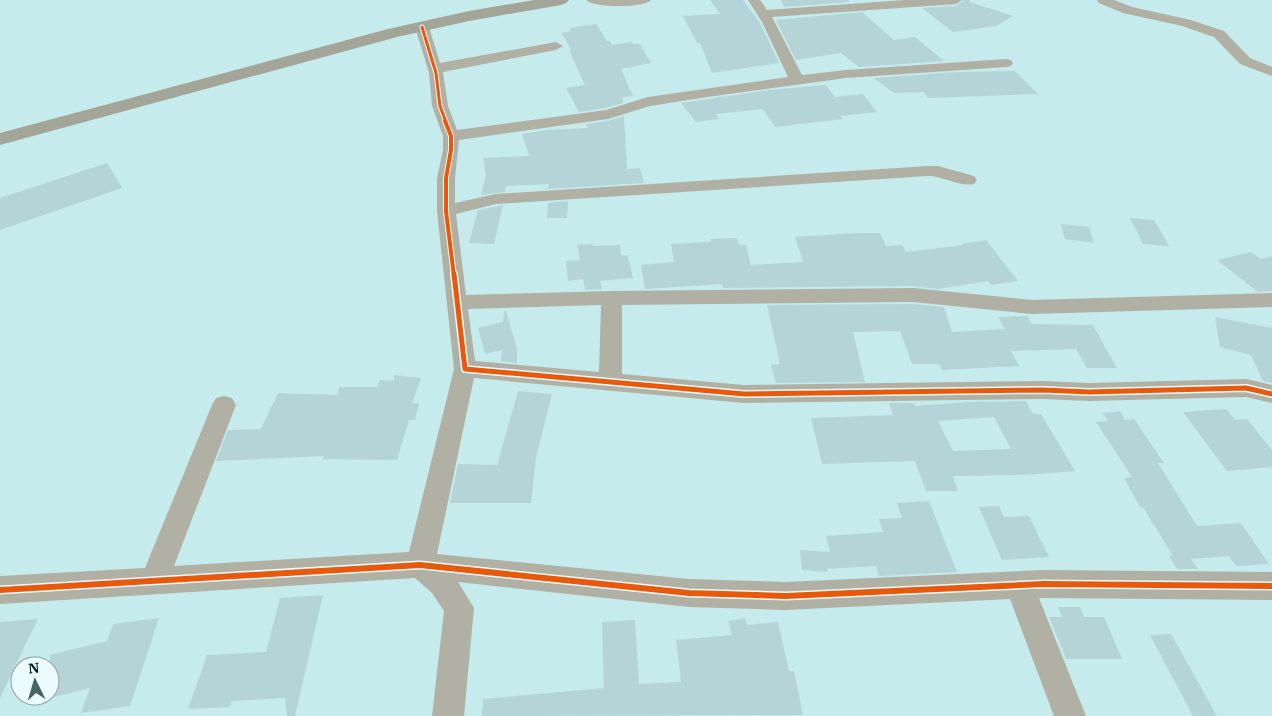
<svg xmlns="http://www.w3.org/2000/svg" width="1272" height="716" font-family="'IBM Plex Serif',serif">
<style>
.building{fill:#b5d4d8;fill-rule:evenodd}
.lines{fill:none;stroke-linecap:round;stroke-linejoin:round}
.minor{fill:#b1b0a5;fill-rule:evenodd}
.major{fill:#a3a598;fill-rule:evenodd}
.cycleway-far3-casing{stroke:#ecfcfc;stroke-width:5}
.cycleway-far2-casing{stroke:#ecfcfc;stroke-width:6}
.cycleway-far1-casing{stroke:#ecfcfc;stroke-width:8}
.cycleway-casing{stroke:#ecfcfc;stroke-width:9}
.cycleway-far3{stroke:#e8590c;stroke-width:3}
.cycleway-far2{stroke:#e8590c;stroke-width:4}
.cycleway-far1{stroke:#e8590c;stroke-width:5}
.cycleway{stroke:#e8590c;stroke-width:6}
</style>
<rect width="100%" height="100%" fill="#c5ebec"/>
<g class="building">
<polygon points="710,0 743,0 760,23 779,63 712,73 700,43 697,43 683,16 720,14"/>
<polygon points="781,0 848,0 850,2 784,7"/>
<polygon points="964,0 970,0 970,2 1013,16 996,26 953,32 922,8 956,6"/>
<polygon points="862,12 894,40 915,37 944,61 859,67 841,53 796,60 776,20"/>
<polygon points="596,24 607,41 610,41 612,45 632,42 633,44 640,44 651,63 621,69 633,96 623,97 623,103 606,108 579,112 566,88 585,85 569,50 571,50 562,33 571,31 570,28"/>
<polygon points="1015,71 1038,94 928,98 924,92 894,93 874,78 957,72"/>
<polygon points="826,85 835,97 863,94 877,112 840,116 843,119 775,127 763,109 716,114 719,119 696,122 681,103 769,90"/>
<polygon points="624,116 627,169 640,168 644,183 548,189 549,184 506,186 505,192 481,195 486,174 483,158 529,156 522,134 546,130 588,128 586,124 608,121"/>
<polygon points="107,163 122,188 0,230 0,198"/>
<polygon points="568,201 567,218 547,218 548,203"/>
<polygon points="503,205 494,244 469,243 478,210"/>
<polygon points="1130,218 1154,220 1169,246 1143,244"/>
<polygon points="1061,224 1089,227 1094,243 1065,239"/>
<polygon points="857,233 880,233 886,246 902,245 906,252 963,245 962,244 986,240 1018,281 991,285 988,281 938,289 913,286 723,288 722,284 645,289 641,265 674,262 671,244 711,242 710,239 737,238 739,245 746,245 751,265 803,262 795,237"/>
<polygon points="592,244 593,246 620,245 621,256 627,255 633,278 600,281 602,289 585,290 583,279 568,281 566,261 580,260 577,245"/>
<polygon points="1251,252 1261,259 1272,256 1272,291 1258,292 1217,260"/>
<polygon points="913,304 944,307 952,332 1005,329 998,317 1027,316 1032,324 1093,325 1117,368 1087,368 1076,349 1011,351 1019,366 942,370 939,364 912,364 900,331 853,332 865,382 776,383 771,365 780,364 767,305"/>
<polygon points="504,311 506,311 517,349 517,363 501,361 502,350 485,354 478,328 503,322"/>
<polygon points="1215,317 1272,328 1272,383 1263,381 1251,355 1220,347"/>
<polygon points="394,375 421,378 412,403 419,403 415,420 409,420 397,460 322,459 324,456 216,461 228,430 261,429 278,393 337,395 339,387 377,387 380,380 394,381"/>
<polygon points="518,391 552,394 536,458 531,503 450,503 458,464 497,465"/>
<path d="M1026 401 1033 414H1041L1075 471 1024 475 953 476 958 491H926L915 461 822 464 811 418 893 415 889 403H914L915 406 968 402ZM994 417 1011 449 953 451 938 421Z"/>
<polygon points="1226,409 1235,420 1247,419 1272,450 1272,467 1227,471 1183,412"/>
<polygon points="1120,411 1125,420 1134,419 1164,463 1158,463 1197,526 1241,523 1269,564 1236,566 1229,556 1191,559 1198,569 1177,569 1169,556 1173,556 1143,507 1140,507 1124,478 1132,477 1096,422 1108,421 1103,413"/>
<polygon points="929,501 957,572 879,576 876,566 827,569 828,572 802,570 800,550 830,552 826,536 883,532 879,519 902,518 897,503"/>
<polygon points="999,506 1004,517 1029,516 1049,557 1002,560 979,507"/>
<polygon points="323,595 295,716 287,716 285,698 232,701 230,707 188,709 207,655 266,652 280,598"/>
<polygon points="1058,607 1080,607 1084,617 1104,617 1122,659 1066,659 1049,617 1062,617"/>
<polygon points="159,618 130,706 81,713 90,688 50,698 50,655 107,641 113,624"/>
<polygon points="745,618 747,625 778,622 789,671 794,671 803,715 482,716 483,699 604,688 602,622 635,620 639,684 681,682 676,640 732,635 728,621"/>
<polygon points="38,619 17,662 0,698 0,622"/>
<polygon points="1171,634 1217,716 1193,716 1150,635"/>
</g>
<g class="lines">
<g class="minor">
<path d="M586 0H651C644 8 593 8 586 0Z"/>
<path d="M748 0H760L767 10 904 0H962L956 4 772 17 802 75 846 70 1006 59 1011 60 1013 63 1011 66 1006 67 846 78 707 97 650 106 608 119 459 140 455 178V203L496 194 928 166H938L974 176 977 180 974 184C959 187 943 176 928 176L496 204 456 214 466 295 612 291 913 288 1032 300 1272 293V307L1032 314 913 302 622 305V374L744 385 1043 381 1089 383 1246 379 1272 385V403L1246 397 1089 401 1043 399 744 403 474 378 437 554 689 579 786 582 1043 570 1272 572V600L1039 598 1086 716H1054L1010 599 786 610 689 607 458 582 474 608 464 716H432L444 611 432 593 415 578 0 604V576L145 568 212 405 216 398 224 396 232 398 236 405 174 566 409 552 454 369 437 211V178L443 150V136L432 106 429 73 415 27 422 23 429 27 440 63 556 42 563 46 556 50 443 72 448 106 457 130 606 110 648 97 788 77 762 22ZM601 305 599 372 475 361 468 309Z"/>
<polygon points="1097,0 1114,0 1132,7 1191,20 1224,31 1250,58 1272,67 1272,76 1240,64 1214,37 1182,26 1123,13 1099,3"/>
</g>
<polygon class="major" points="534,0 569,0 566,3 561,5 469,21 397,37 0,145 0,133 388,29 469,11"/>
<defs>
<polyline id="cycleway-far3" points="422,27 436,73 440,106 446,122"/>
<polyline id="cycleway-far2" points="445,121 451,136 451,150 446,178 446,211 454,276"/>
<polyline id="cycleway-far1" points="454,274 465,369 744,394 1043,390 1089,392 1246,388 1272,394"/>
<polyline id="cycleway" points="0,590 420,565 689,593 786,596 1043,584 1272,586"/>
</defs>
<use href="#cycleway-far3" class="cycleway-far3-casing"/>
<use href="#cycleway-far2" class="cycleway-far2-casing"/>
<use href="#cycleway-far1" class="cycleway-far1-casing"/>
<use href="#cycleway" class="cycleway-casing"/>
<use href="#cycleway-far3" class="cycleway-far3"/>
<use href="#cycleway-far2" class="cycleway-far2"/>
<use href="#cycleway-far1" class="cycleway-far1"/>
<use href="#cycleway" class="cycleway"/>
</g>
<g transform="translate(35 681) rotate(355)"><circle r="24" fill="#ecfcfc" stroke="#8ea2a3"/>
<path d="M0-4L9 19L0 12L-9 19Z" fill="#466465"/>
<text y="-8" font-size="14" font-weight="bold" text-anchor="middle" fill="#011c1d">N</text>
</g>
</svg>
